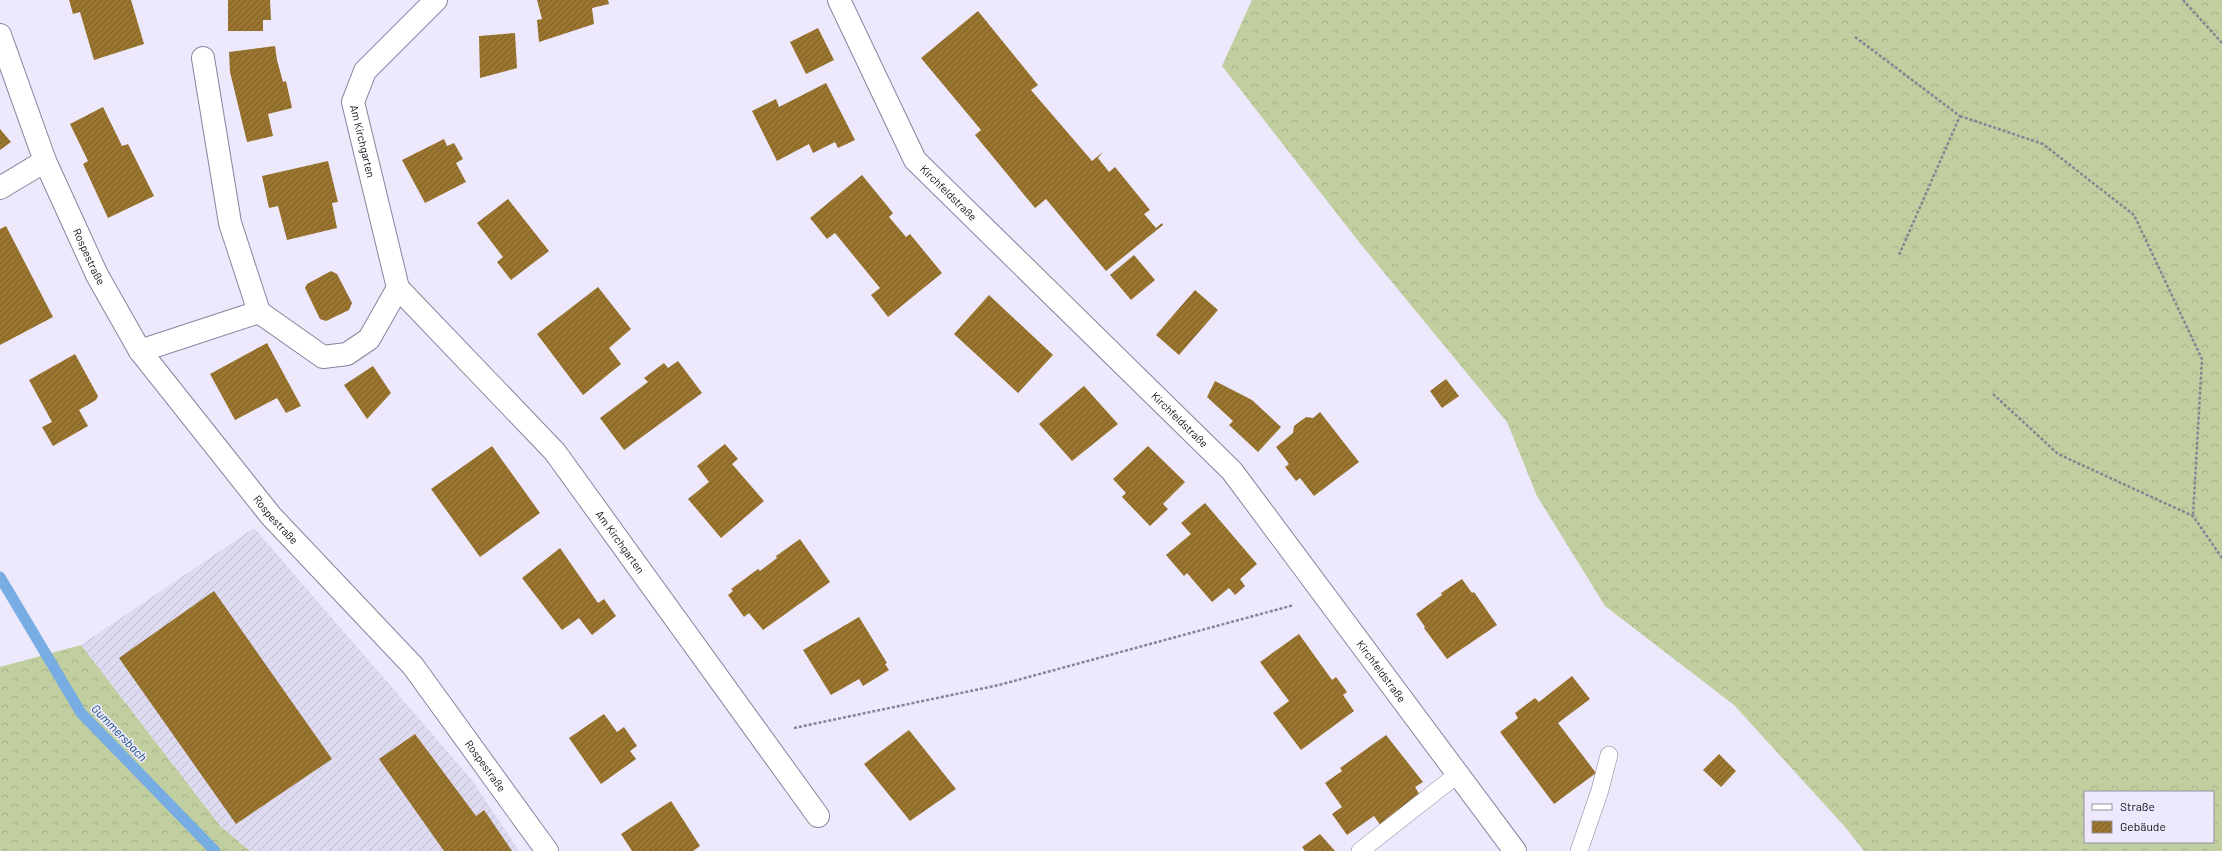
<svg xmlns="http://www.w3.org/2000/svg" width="2222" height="851" font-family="Barlow,sans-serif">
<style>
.industrial{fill:url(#industrial-furrows)}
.forest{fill:url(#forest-crowns);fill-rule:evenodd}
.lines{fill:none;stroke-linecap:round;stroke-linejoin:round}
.stream{stroke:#77ade2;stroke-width:11}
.building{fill:url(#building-hatch)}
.lane-casing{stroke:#8b829f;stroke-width:18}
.street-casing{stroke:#8b829f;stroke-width:24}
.secondary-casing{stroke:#8b829f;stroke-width:24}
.path{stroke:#878392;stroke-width:2.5;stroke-dasharray:3 2;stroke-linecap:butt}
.lane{stroke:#fff;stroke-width:17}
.street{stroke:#fff;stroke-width:22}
.secondary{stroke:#fff;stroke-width:22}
.labels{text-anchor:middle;stroke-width:3.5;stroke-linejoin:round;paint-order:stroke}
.street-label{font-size:11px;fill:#110e18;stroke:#ede8fb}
.water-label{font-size:12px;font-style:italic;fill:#104b7d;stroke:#ede8fb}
</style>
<defs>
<pattern id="industrial-furrows" width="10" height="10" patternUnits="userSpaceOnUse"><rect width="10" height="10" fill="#dedaf0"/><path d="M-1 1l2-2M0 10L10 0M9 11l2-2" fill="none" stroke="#bdbacd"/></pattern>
<pattern id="forest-crowns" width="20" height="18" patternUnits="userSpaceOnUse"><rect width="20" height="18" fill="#c1cfa0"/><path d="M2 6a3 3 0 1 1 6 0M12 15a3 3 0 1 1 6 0" fill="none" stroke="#a5b189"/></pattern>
<pattern id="building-hatch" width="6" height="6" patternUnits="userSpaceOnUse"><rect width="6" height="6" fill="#9a7530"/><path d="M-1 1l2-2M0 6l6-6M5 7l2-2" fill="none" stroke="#7c5e28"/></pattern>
</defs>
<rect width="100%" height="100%" fill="#ede8fb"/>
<polygon class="industrial" points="254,528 472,780 519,851 250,851 221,827 81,645"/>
<g class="forest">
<path d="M1252 0H2222V851H1864L1846 828 1734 705 1605 606 1537 496 1507 422 1359 242 1222 66ZM2085 792H2213V842H2085Z"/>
<polygon points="81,645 221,827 250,851 0,851 0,667"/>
</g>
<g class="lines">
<polyline class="stream" points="0,577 81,713 215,851"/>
</g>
<g class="building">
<polygon points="69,0 131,0 144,44 94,60 80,12 73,14"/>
<polygon points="228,0 270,0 271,20 263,20 263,31 228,31"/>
<polygon points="537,0 608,0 609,4 592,8 594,24 539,42 537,20 542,19"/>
<polygon points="978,11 1038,85 1031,90 1092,161 1103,152 1098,158 1109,172 1115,167 1150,210 1144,214 1156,228 1162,223 1163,225 1106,271 1046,199 1035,208 975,135 981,130 921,58"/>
<polygon points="818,28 834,60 806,74 790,42"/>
<polygon points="515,33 517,68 480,78 479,36"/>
<polygon points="275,46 277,60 283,82 286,81 292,108 268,114 273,136 247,142 230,72 229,52"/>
<polygon points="826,83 855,140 838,148 835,142 813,153 809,144 777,161 752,111 776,99 779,107"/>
<polygon points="103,107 122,146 128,144 154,196 108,218 83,164 88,161 70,124"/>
<polygon points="0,129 11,142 0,150"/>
<polygon points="444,139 447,146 454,143 463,159 456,163 466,182 425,203 402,160"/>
<polygon points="328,161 338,202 332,203 337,228 287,240 278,206 269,208 262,176"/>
<polygon points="862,175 893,213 889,217 906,237 910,234 942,273 888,317 871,295 880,288 835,233 827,239 810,218"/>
<polygon points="508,199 549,251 511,280 497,262 503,257 477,223"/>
<polygon points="6,226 53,317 0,345 0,229"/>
<polygon points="1134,255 1155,280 1131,300 1110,275"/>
<polygon points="331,271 337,274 352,303 349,310 326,321 320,319 305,288 307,284"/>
<polygon points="598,287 631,329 609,348 621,364 583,395 537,334"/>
<polygon points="1195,290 1218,310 1179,355 1156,335"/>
<polygon points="989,295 1053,355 1018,393 954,334"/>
<polygon points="267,343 301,406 286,413 277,398 235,420 210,374"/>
<polygon points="75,354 98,396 96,400 79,410 88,426 53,446 42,427 52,422 29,380"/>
<polygon points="678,361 702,393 624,450 600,418 648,382 644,378 664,363 668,368"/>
<polygon points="373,366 391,393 367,419 344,385"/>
<polygon points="1446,379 1459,396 1442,408 1430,391"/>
<polygon points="1215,381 1252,400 1281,427 1258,452 1229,425 1233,421 1207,397"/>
<polygon points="1084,386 1118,424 1072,461 1039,424"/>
<polygon points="1320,412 1359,462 1314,496 1300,478 1296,481 1285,467 1289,464 1276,447 1293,433 1294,426 1306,417 1313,418"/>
<polygon points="725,444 738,459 732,464 764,501 721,538 688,499 709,482 697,466"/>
<polygon points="492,446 540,513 480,557 431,489"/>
<polygon points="1148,446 1185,482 1163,504 1168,509 1150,526 1122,497 1126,493 1113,479"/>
<polygon points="1205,503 1257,564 1240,579 1245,586 1235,595 1229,588 1212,602 1187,573 1184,576 1166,555 1191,534 1181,523"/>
<polygon points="800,539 830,582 763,630 749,613 744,617 728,595 733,591 731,589 758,569 760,571 777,558 776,556"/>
<polygon points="560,548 598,603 604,599 616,616 592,635 579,618 562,630 522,578"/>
<polygon points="1462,579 1472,593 1474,592 1497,625 1447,659 1424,628 1425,627 1416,614 1442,595 1441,593"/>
<polygon points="214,591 332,759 236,824 119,658"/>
<polygon points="859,617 887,663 885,664 889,670 863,686 859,679 831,695 803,650"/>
<polygon points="1299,634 1332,680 1336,677 1347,692 1343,695 1354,711 1301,750 1273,713 1289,701 1260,662"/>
<polygon points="1572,676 1590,699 1558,723 1596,773 1554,804 1500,732 1518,718 1515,713 1535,698 1539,702"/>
<polygon points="604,714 617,732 624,727 637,746 630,751 636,759 601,784 569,738"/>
<polygon points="909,730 956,789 910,821 864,764"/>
<polygon points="415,734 476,816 484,810 512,851 444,851 379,759"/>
<polygon points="1386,735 1423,782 1415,787 1421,797 1381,826 1374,816 1347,835 1332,814 1342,807 1325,783 1342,771 1340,768"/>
<polygon points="1719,754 1736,771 1721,787 1703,770"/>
<polygon points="671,801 700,846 693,851 632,851 621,834"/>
<polygon points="1320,834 1335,851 1305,851 1302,847"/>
</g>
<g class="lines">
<defs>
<g id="lane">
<polyline points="1360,851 1458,774"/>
<polyline points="1579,851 1600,790 1609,755"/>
</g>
<g id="street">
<path id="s1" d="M436 0 365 71 353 102 398 288 555 452 818 816"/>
<path id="s2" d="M839 0 915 160 1232 471 1515 851"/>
<polyline points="203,58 230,223 259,312"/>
<polyline points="0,188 45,161"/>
<polyline points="140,351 259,312 323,357 347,354 369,339 398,288"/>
</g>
<g id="secondary">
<path id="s3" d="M0 35 45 161 97 275 140 351 271 516 413 666 547 851"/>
</g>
</defs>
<use href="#lane" class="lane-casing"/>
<use href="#street" class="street-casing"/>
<use href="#secondary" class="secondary-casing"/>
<g class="path">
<polyline points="2183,0 2222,43"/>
<polyline points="1855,37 1960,116 1899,255"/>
<polyline points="1960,116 2043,144 2134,215 2202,359 2193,516"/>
<polyline points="1993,394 2058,454 2193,516 2222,558"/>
<polyline points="794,728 999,685 1294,605"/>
</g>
<use href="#lane" class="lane"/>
<use href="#street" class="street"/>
<use href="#secondary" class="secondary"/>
</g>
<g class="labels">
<g class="street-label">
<text dy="4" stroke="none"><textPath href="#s1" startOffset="174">Am Kirchgarten</textPath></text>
<text dy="4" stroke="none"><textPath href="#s2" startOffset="224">Kirchfeldstraße</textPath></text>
<text dy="4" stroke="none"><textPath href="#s3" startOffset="239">Rospestraße</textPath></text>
<text dy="4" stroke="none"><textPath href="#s2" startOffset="548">Kirchfeldstraße</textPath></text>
<text dy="4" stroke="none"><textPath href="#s3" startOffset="563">Rospestraße</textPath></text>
<text dy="4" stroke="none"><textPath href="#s1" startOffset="663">Am Kirchgarten</textPath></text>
<text dy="4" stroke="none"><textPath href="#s2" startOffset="871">Kirchfeldstraße</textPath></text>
<text dy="4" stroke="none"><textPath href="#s3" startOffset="887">Rospestraße</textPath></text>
</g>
<g class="water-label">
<text transform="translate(119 733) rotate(46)" y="4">Gummersbach</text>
</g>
</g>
<rect x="2084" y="791" width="130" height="52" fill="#ede8fb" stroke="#9591a0"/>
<rect x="2092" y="804" width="20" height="6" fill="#ffffff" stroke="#9591a0"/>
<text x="2120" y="811" font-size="12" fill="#110e18">Straße</text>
<rect x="2092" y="821" width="20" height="12" fill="url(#building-hatch)" stroke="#9591a0"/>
<text x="2120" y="831" font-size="12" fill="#110e18">Gebäude</text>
</svg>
